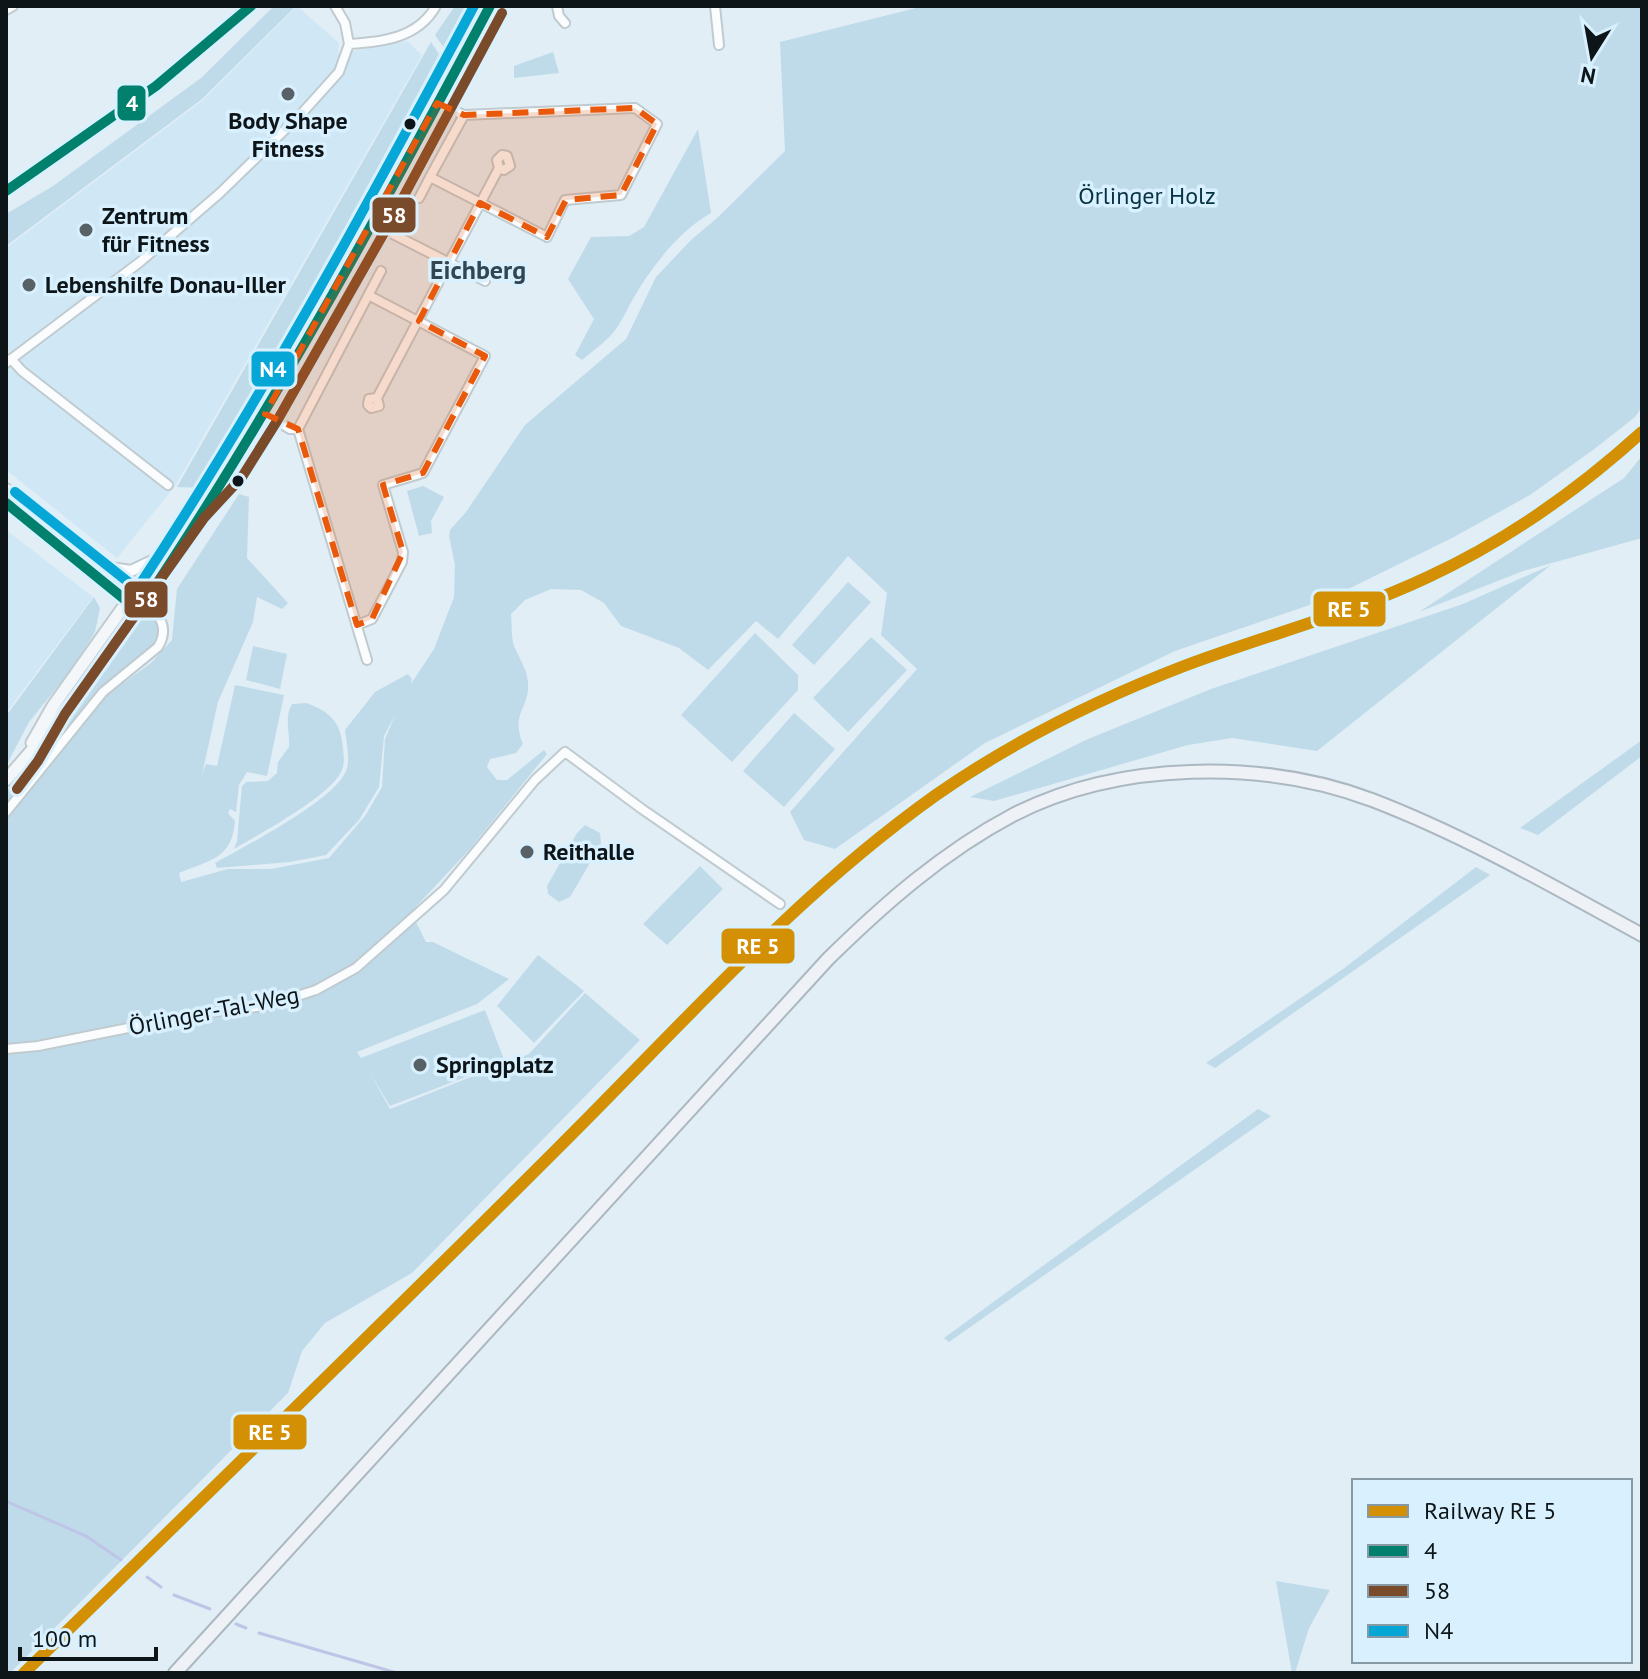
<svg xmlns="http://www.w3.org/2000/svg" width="1648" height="1679" font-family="'PT Sans',sans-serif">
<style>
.built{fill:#d0e8f5}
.green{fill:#bfdbea}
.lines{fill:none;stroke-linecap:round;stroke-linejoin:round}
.stream{stroke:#bec5e6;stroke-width:3}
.minor-casing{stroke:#c0cbd0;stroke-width:12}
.tertiary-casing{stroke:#c0cbd0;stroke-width:14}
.secondary-casing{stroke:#c0cbd0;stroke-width:15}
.primary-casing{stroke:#acb8c1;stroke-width:16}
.minor{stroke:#fafcfe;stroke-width:8}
.tertiary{stroke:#fafcfe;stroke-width:10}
.secondary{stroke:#f4f7fa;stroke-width:11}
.primary{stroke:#eef1f6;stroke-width:12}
.bus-1-casing{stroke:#d9f1fe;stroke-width:16}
.bus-2-casing{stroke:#d9f1fe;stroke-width:16}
.bus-3-casing{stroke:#d9f1fe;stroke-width:16}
.bus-1{stroke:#01806d;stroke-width:10}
.bus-2{stroke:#7a4b2a;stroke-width:10}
.bus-3{stroke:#06a6d7;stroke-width:10}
.rail-1-casing{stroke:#d9f1fe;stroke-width:18}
.rail-1{stroke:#d49004;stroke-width:12}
.marked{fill:#e8590c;fill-opacity:0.2;stroke:#e8590c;stroke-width:6;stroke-dasharray:16 10;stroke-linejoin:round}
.poi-dot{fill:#576166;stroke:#d9f1fe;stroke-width:3}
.bus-dot{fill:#0d1519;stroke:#d9f1fe;stroke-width:3}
.labels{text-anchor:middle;stroke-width:7;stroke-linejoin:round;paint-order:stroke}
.poi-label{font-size:24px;font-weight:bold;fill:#0d1519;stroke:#d9f1fe;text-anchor:start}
.park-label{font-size:24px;fill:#073244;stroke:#d9f1fe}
.street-label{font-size:24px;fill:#0d1519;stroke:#d9f1fe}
.neighbourhood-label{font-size:26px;font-weight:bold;fill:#324651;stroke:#d9f1fe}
.line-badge{stroke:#d9f1fe;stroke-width:3}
.badge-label{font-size:22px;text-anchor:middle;font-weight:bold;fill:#fff}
</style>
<rect width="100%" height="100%" fill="#e1eef6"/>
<g class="built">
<polygon points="297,6 339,43 338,54 407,41 422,55 175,486 117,558 6,470 6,248 203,100"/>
<polygon points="6,530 93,597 8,710 6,709"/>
</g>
<g class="green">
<polygon points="274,6 296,6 202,99 6,246 6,214 53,186 201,78"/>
<polygon points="455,6 474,6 449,55 435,35"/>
<path d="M924 6H1642V407L1635 417 1593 450 1530 495 1452 538 1330 598 1175 651 985 743 835 849 804 840 790 812 917 669 881 635 887 593 848 556 778 639 756 621 708 670 679 648 621 626 604 603 581 590 551 589 525 600 511 614C512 624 511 636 514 646 519 658 527 669 528 682 530 709 510 713 523 744L516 753 490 759 487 767 497 780H507L544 750 547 754 469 850 411 912 426 942H433L509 979 477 1004 357 1052 361 1058 485 1010 505 1062 390 1106 370 1073 390 1109 529 1054 585 993 640 1040 412 1273 325 1323 302 1351 288 1393 10 1673H6V818L107 695 151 663 172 640 177 589 239 494 249 497 247 558 288 603 282 609 257 597 253 622 218 702 202 775 206 764 217 766 235 685 284 695 267 776 247 772 239 785 236 812 230 809 228 813 235 821C232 859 210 860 179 873L181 882 228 869H271L329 858 365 816 382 787 385 739 395 715 384 736 379 787 359 820 326 855 290 862 217 868 215 863C242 848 341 797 347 768 350 756 346 742 345 730L375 692 408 674 412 679 411 684 434 649 454 597 455 565 449 536 450 530 466 512 525 425 626 339 656 277 692 239 716 219 785 151 780 42Z"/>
<polygon points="431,42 443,60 403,125 203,488 177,487"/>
<polygon points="553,52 559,73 514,78 514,66"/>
<path d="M698 129 711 213C679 231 652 266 633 299 628 307 624 317 618 326 609 340 595 349 582 360L575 355 594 319 568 279 591 237 629 236 644 227Z"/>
<polygon points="1642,456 1642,538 1523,571 1419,612 1624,478"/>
<polygon points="423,486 444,497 431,521 432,533 419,536 407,491"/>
<polygon points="1551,565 1317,751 1232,738 1188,745 994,801 970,797 1088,739 1211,689 1463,604"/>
<polygon points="848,582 871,602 814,665 792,645"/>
<polygon points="94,597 100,608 95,632 75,665 29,722 6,766 6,711 9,712"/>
<polygon points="151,617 158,623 160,632 153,646 104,687 6,807 6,792 135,621 139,618"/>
<polygon points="755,633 798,675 798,690 732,762 681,715"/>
<polygon points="871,637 907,670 848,732 813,698"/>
<polygon points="253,646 287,654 280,689 246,680"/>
<path d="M306 703C326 710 339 719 342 741 343 752 346 763 341 772 329 797 259 834 234 849L237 841 242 786 246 782 268 781 277 773 278 762 289 747C290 731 284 718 292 704Z"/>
<polygon points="794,713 835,749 784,807 743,771"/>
<polygon points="1642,740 1642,756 1538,835 1520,828"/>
<polygon points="585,825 600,833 601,844 570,897 559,902 548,894 547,886 577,833"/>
<polygon points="700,866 723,889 667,945 643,924"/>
<polygon points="1476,867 1490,875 1215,1068 1206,1063 1343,969"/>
<polygon points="538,955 584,991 534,1043 497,1006"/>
<polygon points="1258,1109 1271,1116 949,1342 944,1338"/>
<polygon points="1276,1581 1330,1590 1309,1628 1295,1673 1292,1673"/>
</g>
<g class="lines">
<g class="stream">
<polyline points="8,1502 86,1536 121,1560"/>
<polyline points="147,1577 161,1587"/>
<polyline points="174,1595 210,1609"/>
<polyline points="236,1624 246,1628"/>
<polyline points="259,1633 397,1673"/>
</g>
<defs>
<g id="minor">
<polyline points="335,6 345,23 349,44"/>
<polyline points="557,6 559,16 565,23"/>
<polyline points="715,6 719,45"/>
<polyline points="6,10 13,6"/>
<polyline points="437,103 464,115 635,108 657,124 621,195 565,200 547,237 430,177 464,115"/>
<polyline points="6,191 156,86 251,6"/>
<polyline points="419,198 430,177"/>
<polyline points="373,224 485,281"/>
<polyline points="11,359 22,371 168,485"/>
<path d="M6 363 140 262 220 193 303 112 339 72 349 44C383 42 418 38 436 6"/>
<polyline points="377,398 369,399 368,405 371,408 379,406 377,398 499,168 497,160 502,155 507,156 510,166 504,170 499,168"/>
<polyline points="265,414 290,429 298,429"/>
<polyline points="357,625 372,619 402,562 403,552 383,485 423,473 485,356 370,296"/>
<polyline points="367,660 298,429 381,271"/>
<path d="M6 812 103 692 158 647C169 629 161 614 144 603"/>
<polyline points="6,1049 38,1046 203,1013 266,1006 316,990 356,968 444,890 535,780 565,752 642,809 780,904"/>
</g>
<g id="tertiary">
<polyline points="6,489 136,591 144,603"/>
<polyline points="6,503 128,602 134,602"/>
<polyline points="111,568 131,571 156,559"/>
</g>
<g id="secondary">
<polyline points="32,743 53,706 193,509 219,481"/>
<polyline points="6,780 45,735 114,645 200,522 265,414 373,224 490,6"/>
</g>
<path id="primary" d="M175 1673 828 959C884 904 943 852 1013 815 1118 761 1263 759 1372 800 1466 836 1554 887 1642 935"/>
</defs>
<use href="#minor" class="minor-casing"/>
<use href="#tertiary" class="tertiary-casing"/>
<use href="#secondary" class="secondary-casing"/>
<use href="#primary" class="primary-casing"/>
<use href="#minor" class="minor"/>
<use href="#tertiary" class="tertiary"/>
<use href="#secondary" class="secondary"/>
<use href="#primary" class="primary"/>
<defs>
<g id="bus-1">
<polyline points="6,191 156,86 251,6"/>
<path d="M6 503 128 602 144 603C272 411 382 209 490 6"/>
</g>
<polyline id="bus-2" points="17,789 38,761 65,714 204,518 242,477 277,421 385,231 502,13"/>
<path id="bus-3" d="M15 492 137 589C261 401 368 204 474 6"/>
</defs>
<use href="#bus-1" class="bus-1-casing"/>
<use href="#bus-2" class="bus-2-casing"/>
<use href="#bus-3" class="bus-3-casing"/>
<use href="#bus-1" class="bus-1"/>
<use href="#bus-2" class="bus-2"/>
<use href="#bus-3" class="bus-3"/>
<defs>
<path id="rail-1" d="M24 1673C202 1499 381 1325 557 1149 680 1027 794 896 936 795 1012 742 1098 699 1184 666 1266 635 1350 614 1428 577 1508 540 1577 491 1642 432"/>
</defs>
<use href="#rail-1" class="rail-1-casing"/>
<use href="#rail-1" class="rail-1"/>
</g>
<path class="marked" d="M437 103 464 115 635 108 657 124 621 195 566 200 547 237 480 203 419 321 485 356 423 473 383 485 403 552 372 619 357 625 298 429 265 414Z"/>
<g class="poi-dot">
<circle cx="288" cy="94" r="8"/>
<circle cx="86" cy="230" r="8"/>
<circle cx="29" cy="285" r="8"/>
<circle cx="527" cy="852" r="8"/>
<circle cx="420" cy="1065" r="8"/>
</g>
<g class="bus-dot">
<circle cx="410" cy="124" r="7"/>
<circle cx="238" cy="481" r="7"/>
</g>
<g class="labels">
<g class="poi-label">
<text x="288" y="129" text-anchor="middle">Body Shape<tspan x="288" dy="28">Fitness</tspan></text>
<text x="102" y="224">Zentrum<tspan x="102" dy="28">für Fitness</tspan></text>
<text x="45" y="293">Lebenshilfe Donau-Iller</text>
<text x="543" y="860">Reithalle</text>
<text x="436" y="1073">Springplatz</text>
</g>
<g class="park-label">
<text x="1147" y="204">Örlinger Holz</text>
</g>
<g class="street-label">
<text transform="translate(214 1011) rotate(-11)" y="8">Örlinger-Tal-Weg</text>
</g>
<g class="neighbourhood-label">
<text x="478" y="279">Eichberg</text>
</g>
</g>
<g class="line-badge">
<rect x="116" y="84" width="31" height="38" rx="8" fill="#01806d"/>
<rect x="371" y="196" width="46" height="38" rx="8" fill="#7a4b2a"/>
<rect x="250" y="350" width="46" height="38" rx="8" fill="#06a6d7"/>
<rect x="123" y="580" width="46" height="39" rx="8" fill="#7a4b2a"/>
<rect x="1312" y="590" width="75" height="38" rx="8" fill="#d49004"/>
<rect x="720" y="927" width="76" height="38" rx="8" fill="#d49004"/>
<rect x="232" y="1413" width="76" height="38" rx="8" fill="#d49004"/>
</g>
<g class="badge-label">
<text x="132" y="111">4</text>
<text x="394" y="223">58</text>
<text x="273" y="377">N4</text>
<text x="146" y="607">58</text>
<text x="1349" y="617">RE 5</text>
<text x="758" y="954">RE 5</text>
<text x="270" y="1440">RE 5</text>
</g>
<rect width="1648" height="1679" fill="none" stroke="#0d1519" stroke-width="16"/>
<rect x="1352" y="1479" width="280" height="184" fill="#d9f1fe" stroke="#8799a2" stroke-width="2"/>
<rect x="1368" y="1505" width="40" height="12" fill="#d49004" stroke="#8799a2" stroke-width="2"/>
<text x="1424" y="1519" font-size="24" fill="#0d1519">Railway RE 5</text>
<rect x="1368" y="1545" width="40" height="12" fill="#01806d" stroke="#8799a2" stroke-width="2"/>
<text x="1424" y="1559" font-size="24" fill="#0d1519">4</text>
<rect x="1368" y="1585" width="40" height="12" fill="#7a4b2a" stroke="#8799a2" stroke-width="2"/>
<text x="1424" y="1599" font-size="24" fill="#0d1519">58</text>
<rect x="1368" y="1625" width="40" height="12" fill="#06a6d7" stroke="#8799a2" stroke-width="2"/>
<text x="1424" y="1639" font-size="24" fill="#0d1519">N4</text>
<g transform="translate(1592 56) rotate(191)" stroke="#d9f1fe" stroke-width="6" paint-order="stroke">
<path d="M0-6L14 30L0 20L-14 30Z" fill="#0d1519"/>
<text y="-12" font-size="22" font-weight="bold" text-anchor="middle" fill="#0d1519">N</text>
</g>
<path d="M20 1647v12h136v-12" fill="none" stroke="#0d1519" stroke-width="4"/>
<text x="32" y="1647" font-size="24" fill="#0d1519" stroke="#d9f1fe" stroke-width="6" paint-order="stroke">100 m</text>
</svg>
